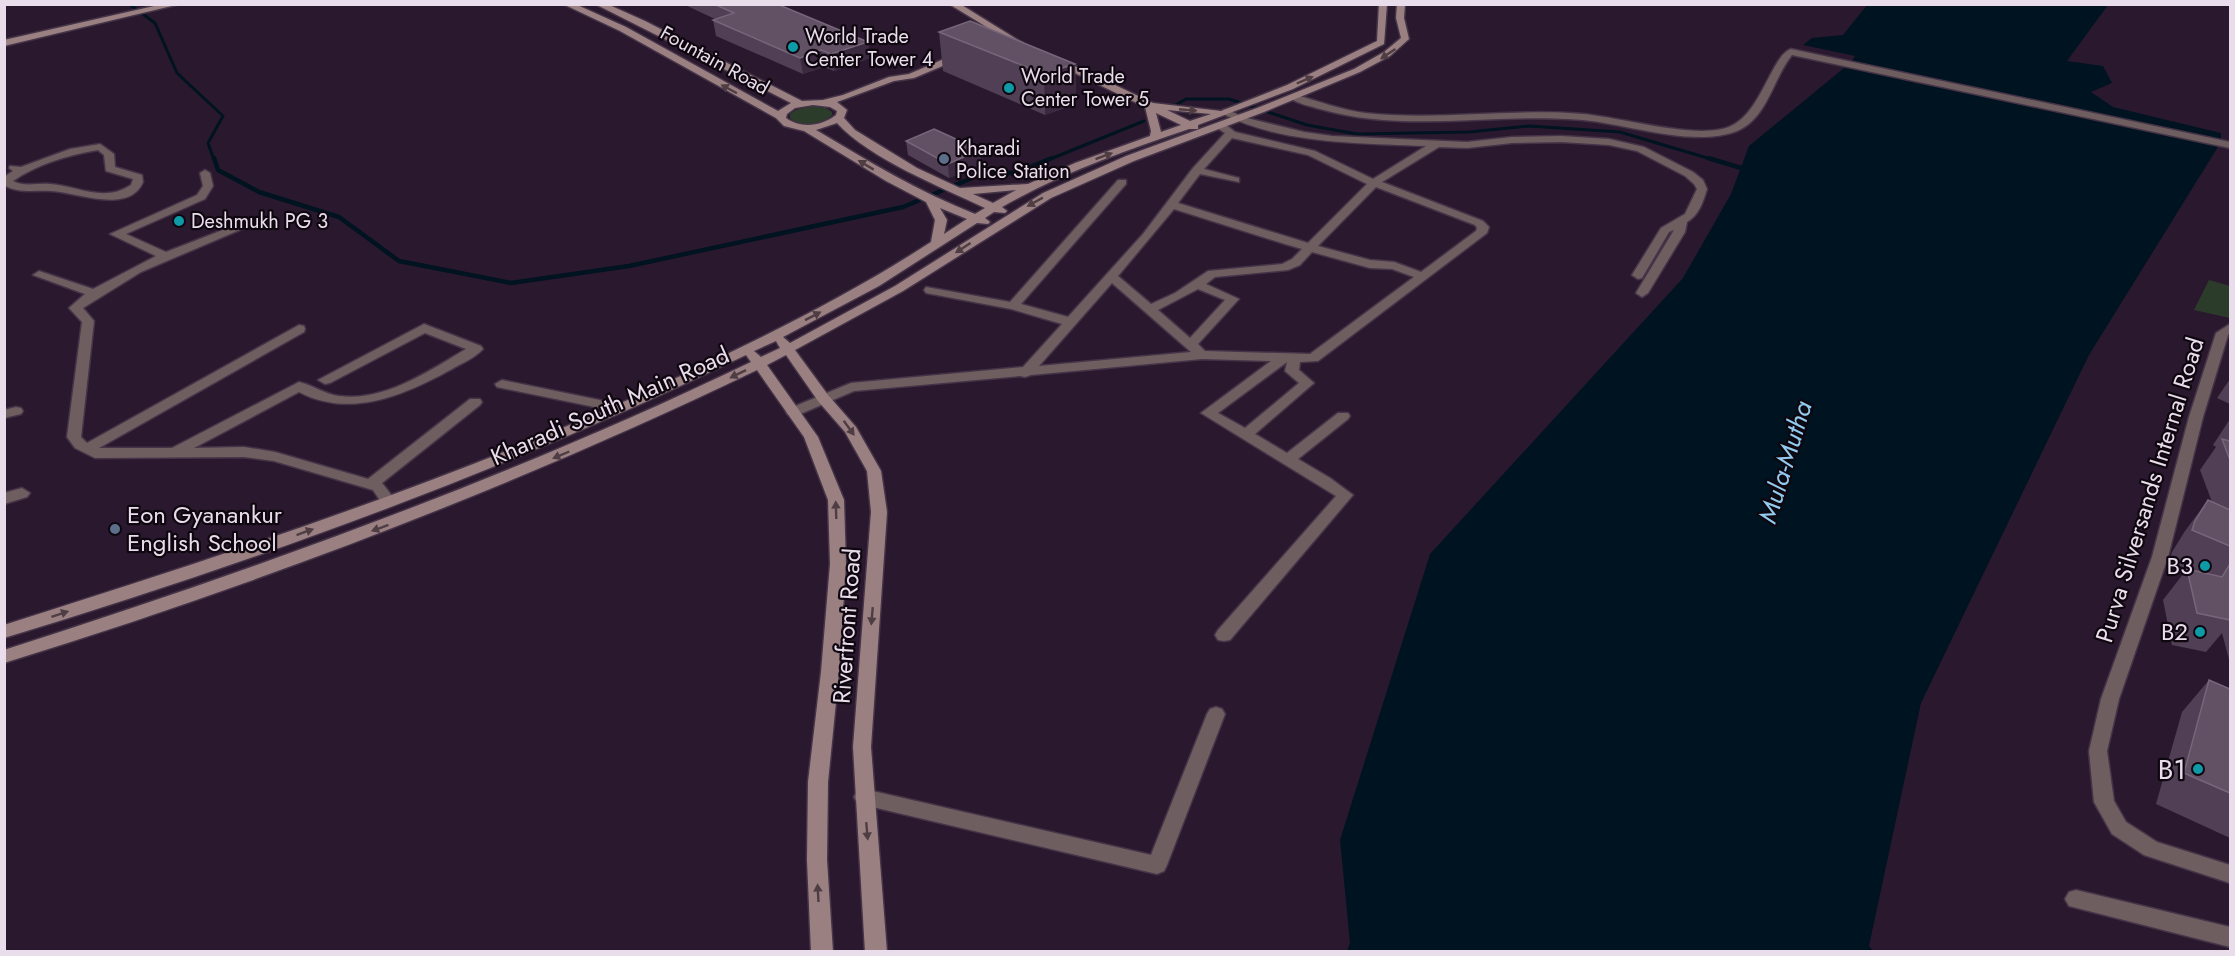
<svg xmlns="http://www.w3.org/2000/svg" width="2235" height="956" font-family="Jost,sans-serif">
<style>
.green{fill:#2c3c2b}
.water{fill:#001320}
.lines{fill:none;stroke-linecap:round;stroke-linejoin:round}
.stream-far1{stroke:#001320;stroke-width:3}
.stream{stroke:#001320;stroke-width:4.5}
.street-casing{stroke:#453448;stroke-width:3}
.secondary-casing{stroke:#453448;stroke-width:3}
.street{fill:#6f5e5f;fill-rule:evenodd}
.secondary{fill:#9b8082;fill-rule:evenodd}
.wall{fill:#513f55}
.shaded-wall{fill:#3b293f}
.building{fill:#625065;stroke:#77667a;stroke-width:1.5}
.oneway{fill:#4e3d43}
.culture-dot{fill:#0f9aa8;stroke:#0f0710;stroke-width:2}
.service-dot{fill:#5c6f8a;stroke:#0f0710;stroke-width:2}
.labels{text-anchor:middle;stroke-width:4.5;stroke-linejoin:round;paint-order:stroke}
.far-poi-label{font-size:20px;fill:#e9ddeb;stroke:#0f0710;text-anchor:start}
.far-street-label{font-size:20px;fill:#e9ddeb;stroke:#0f0710}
.street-label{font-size:24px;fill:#e9ddeb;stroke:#0f0710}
.poi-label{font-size:24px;fill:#e9ddeb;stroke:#0f0710;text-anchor:end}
.water-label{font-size:26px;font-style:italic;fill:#92cbf0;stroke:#0f0710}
.near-poi-label{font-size:28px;fill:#e9ddeb;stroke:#0f0710;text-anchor:end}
</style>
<rect width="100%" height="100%" fill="#2a192e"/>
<g class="green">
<path d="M811 106 826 108 832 112V115C822 125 801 128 790 118V114L796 110Z"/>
<polygon points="2209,280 2230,286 2230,318 2194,310"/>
</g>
<g class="water">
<polygon points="1867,5 2108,5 2067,61 2103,66 2112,83 2091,92 2113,107 2221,133 2221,139 1851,62 1855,56 1803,45 1812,38 1843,35"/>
<polygon points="1850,63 2221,142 2089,355 1921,703 1869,946 1873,951 1347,951 1350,943 1340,840 1430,554 1683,278 1731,194 1749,146"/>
</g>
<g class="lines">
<g class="stream-far1">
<polyline points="129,4 155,23 177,73 223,116 208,143 214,160"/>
<polyline points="1174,106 1186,99 1229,99 1307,125 1357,134 1469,132 1529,126 1620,132 1714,160"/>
<polyline points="1048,160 1144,121"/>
</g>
<g class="stream">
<polyline points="214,158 218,170 259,192 339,217 399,261 511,283 629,266 903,207 984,173 1015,173 1052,158"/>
<polyline points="1708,158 1748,170"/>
</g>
<defs>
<g id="street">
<path d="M1791 49 2230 142V148L1792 55C1773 78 1768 118 1737 131 1694 148 1628 124 1583 120 1495 112 1406 134 1320 109 1310 106 1298 104 1290 98L1295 95C1319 101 1341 110 1365 113 1438 121 1511 108 1583 114 1620 117 1700 141 1731 126 1761 113 1772 55 1791 49Z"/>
<path d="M1226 109 1243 117 1304 132 1332 136 1467 142 1512 137 1561 136 1609 139 1644 147 1693 172 1703 180 1707 189C1703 202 1699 215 1687 222L1685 232 1648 293 1642 297 1636 293 1674 230 1669 232 1642 278 1638 279 1632 275 1661 228 1685 214 1697 189 1694 184 1685 176 1637 151 1609 145 1561 142 1512 143 1467 148 1439 147 1382 182 1483 221 1489 227 1487 233 1318 361 1300 362 1299 370 1314 383 1255 434 1287 453 1338 413H1348L1350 416 1348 419 1298 459 1330 478 1353 495 1230 640 1224 641 1218 640 1215 635 1218 630 1336 496 1201 413 1271 361 1202 359 1031 375 1025 377 1020 376 854 391 798 415H788L786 412 788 409 851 383 1023 367 1062 324 1011 309 926 293 924 290 926 287 1010 302 1118 180H1126V184L1021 304 1068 317 1143 234 1193 168 1225 133 1217 128V124H1225L1235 132 1315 151 1373 179 1426 146C1360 143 1282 144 1223 114V110ZM1232 138 1308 155 1367 184 1308 243 1178 203 1200 174 1239 182V178L1204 169ZM1376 187 1475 225 1477 228 1476 231 1421 272 1394 262 1370 260 1318 246ZM1174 209 1285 244 1302 249 1292 259 1282 264 1208 271 1175 293 1151 304 1118 276ZM1312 252 1370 268 1392 269 1414 277 1310 354 1205 351 1198 344 1239 299 1206 284 1215 277 1288 270 1300 265ZM1112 283 1191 352 1039 366ZM1198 289 1225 300 1190 338 1158 310ZM1287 362 1285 371 1299 383 1245 428 1218 413Z"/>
<path d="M100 144 114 154 115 167 142 175 143 182C129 215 76 192 51 191 35 190 19 194 4 185V177L13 171 9 168 10 166 21 167 70 149ZM98 150 104 155 106 171 133 179 131 185C104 203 78 186 50 184 37 183 24 187 13 181 37 164 69 155 98 150Z"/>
<path d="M205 170 210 173 213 186 205 199 126 234 166 252 246 221 250 220 256 223 141 272 83 308 94 321 81 437 87 443 299 325 304 326 305 329 304 332 99 448H172L299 382C313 385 324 394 339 396 384 402 429 371 466 349L425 333 330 383 325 384 318 380 424 324 481 346 483 349C475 358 462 363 452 369 405 395 350 419 299 392L194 448 244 447 275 452 368 479 470 399H480L482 402 480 405 382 483 396 501 393 505H383L373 490 274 461 244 457 95 458 75 448 67 437 82 322 69 308 85 294 33 275 39 271 93 289 156 256 110 234 197 195 203 186 200 173Z"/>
<polygon points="2230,324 2230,333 2228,335 2203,417 2168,557 2119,699 2107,751 2114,801 2126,822 2157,842 2230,865 2230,883 2144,855 2112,834 2094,802 2089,751 2101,699 2152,557 2189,417 2216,333"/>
<polygon points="502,380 619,404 626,408 619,412 497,387 495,384"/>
<polygon points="16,407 21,408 23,411 21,414 4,418 4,410"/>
<polygon points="22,488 30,493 27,497 4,504 4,493"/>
<polygon points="1216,707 1222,709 1225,714 1167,865 1164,871 1157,874 864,805 857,803 854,797 857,791 864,789 1151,855 1207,714 1210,709"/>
<polygon points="2076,890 2230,927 2230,947 2069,906 2065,899 2069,892"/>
</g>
<g id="secondary">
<polygon points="163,4 180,4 4,46 4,40"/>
<path d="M563 4H575L626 27 778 111 791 103 595 4H607L645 21 802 101 823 100 843 95 889 77 909 74 958 53H964V57L914 78 894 81 837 102 847 110 844 118 855 130 917 168 960 188 1028 184 1075 163 1150 136 1151 131 1145 107 1054 63V59H1060L1153 103 1221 111 1287 85 1377 41 1379 4H1387L1384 44 1293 89 1198 125V129H1189C1125 151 1061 173 1002 207L1007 211 1005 213 994 212 985 218 990 222 988 224 977 223 879 286 783 337 790 343 895 286 1043 193 1126 156 1257 108 1354 69 1384 52 1401 38 1396 18 1397 4H1405L1404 18 1409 39 1390 56 1360 72 1264 112 1134 161 1051 198 903 291 795 350 828 395 856 427 881 471 887 512 871 747 887 952H865L853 747 871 512 867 471 845 432 818 401 786 355 767 365 818 437 844 500 846 564 839 672 828 782 827 860 833 952H811L807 860 808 782 821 672 830 564 828 500 804 437 757 370C514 487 262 583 4 663V650C259 568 510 478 751 362L746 355C508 470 258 561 4 638V625C226 555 447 482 659 386 752 343 845 298 931 242L935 220 926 202 886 181 804 131 784 126 776 118 620 31ZM813 105 830 107 837 111 836 115C822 126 801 129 786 118L787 114 795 108ZM1167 110 1211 114 1190 121ZM1156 113 1181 125 1161 132ZM837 123C870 159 941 187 985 208L975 214C919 192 868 161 816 130ZM1016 190 993 203 973 194ZM940 208 967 219 944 234 947 220ZM776 341 780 348 761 357 754 351Z"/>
<polygon points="949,4 960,4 1023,43 1016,45"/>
</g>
</defs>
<use href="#street" class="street-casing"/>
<use href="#secondary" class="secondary-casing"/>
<use href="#street" class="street"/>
<use href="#secondary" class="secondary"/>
</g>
<g class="wall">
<polygon points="683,4 777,4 868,42 870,58 834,71 824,67 803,74 716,36 713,20 715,19"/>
<polygon points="939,32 1075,64 1076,104 1045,115 943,71"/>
<polygon points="906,141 980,150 981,164 949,178 908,155"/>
<polygon points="2230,379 2230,404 2217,398"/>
<polygon points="2230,419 2230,663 2222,633 2206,652 2172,645 2163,600 2187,569 2169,561 2172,552 2185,531 2208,500 2212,502 2200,470 2216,447 2213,445"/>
<polygon points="2209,680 2230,689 2230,838 2156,804 2182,712"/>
</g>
<g class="shaded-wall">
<polygon points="868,42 870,58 834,71 831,54"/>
<polygon points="821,50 824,67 803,74 800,58"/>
<polygon points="1075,64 1076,104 1045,115 1044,74"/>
<polygon points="980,150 981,164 949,178 948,164"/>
</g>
<g class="building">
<polygon points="714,4 777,4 868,42 831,54 821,50 800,58 713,20 734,13"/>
<polygon points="970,21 1075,64 1044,74 939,32"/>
<polygon points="934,129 980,150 948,164 906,141"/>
<polygon points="2222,439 2230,441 2230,460"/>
<polygon points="2208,500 2230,510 2230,546 2192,530 2195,521"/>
<polygon points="2230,564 2230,620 2197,613 2187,569 2222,577"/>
<polygon points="2209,680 2230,689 2230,793 2184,773"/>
</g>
<defs><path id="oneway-solid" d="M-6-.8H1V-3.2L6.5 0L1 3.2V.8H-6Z" transform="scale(1.5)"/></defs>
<g class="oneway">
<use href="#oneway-solid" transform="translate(1388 54) rotate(146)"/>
<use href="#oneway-solid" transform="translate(1305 80) rotate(-23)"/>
<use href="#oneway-solid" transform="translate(729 89) rotate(-152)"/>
<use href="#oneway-solid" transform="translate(1188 110) rotate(5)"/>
<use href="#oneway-solid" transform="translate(1104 156) rotate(-20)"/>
<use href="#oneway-solid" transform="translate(866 165) rotate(-149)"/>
<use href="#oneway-solid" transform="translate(1035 202) rotate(151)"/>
<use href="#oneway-solid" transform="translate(963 248) rotate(147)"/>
<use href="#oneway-solid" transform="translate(813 316) rotate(-27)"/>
<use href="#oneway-solid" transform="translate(738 374) rotate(154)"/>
<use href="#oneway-solid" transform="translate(849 428) rotate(54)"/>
<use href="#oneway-solid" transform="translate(561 455) rotate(157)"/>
<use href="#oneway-solid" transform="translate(836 510) rotate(-92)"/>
<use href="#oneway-solid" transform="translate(380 528) rotate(160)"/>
<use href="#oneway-solid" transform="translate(305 532) rotate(-20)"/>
<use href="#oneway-solid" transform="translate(60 614) rotate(-18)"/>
<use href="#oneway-solid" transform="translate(872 616) rotate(95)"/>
<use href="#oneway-solid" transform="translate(867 831) rotate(85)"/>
<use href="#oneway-solid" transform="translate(818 893) rotate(-93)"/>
</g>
<g class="culture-dot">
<circle cx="793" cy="47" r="6"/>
<circle cx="1009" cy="88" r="6"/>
<circle cx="179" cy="221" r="6"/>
<circle cx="2205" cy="566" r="6"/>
<circle cx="2200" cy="632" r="6"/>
<circle cx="2198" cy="769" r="6"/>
</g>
<g class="service-dot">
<circle cx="944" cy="159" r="6"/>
<circle cx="115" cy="529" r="6"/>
</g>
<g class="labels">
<g class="far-poi-label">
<text x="805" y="43">World Trade<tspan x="805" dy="23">Center Tower 4</tspan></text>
<text x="1021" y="83">World Trade<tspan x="1021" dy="23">Center Tower 5</tspan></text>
<text x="956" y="155">Kharadi<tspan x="956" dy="23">Police Station</tspan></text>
<text x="191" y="228">Deshmukh PG 3</text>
</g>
<g class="far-street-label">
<text transform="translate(715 60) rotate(29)" y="7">Fountain Road</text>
</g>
<g class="street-label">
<text transform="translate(610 406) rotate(-24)" y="8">Kharadi South Main Road</text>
<text transform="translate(2150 490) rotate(-73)" y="8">Purva Silversands Internal Road</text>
<text transform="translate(847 626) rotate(-86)" y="8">Riverfront Road</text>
</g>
<g class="poi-label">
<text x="127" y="523" text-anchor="start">Eon Gyanankur<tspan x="127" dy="28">English School</tspan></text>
<text x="2193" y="574">B3</text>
<text x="2188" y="640">B2</text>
</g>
<g class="water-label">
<text transform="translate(1785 462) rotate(-73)" y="9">Mula-Mutha</text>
</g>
<g class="near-poi-label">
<text x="2186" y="779">B1</text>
</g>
</g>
<rect width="2235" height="956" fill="none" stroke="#e9ddeb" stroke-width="12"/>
</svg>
